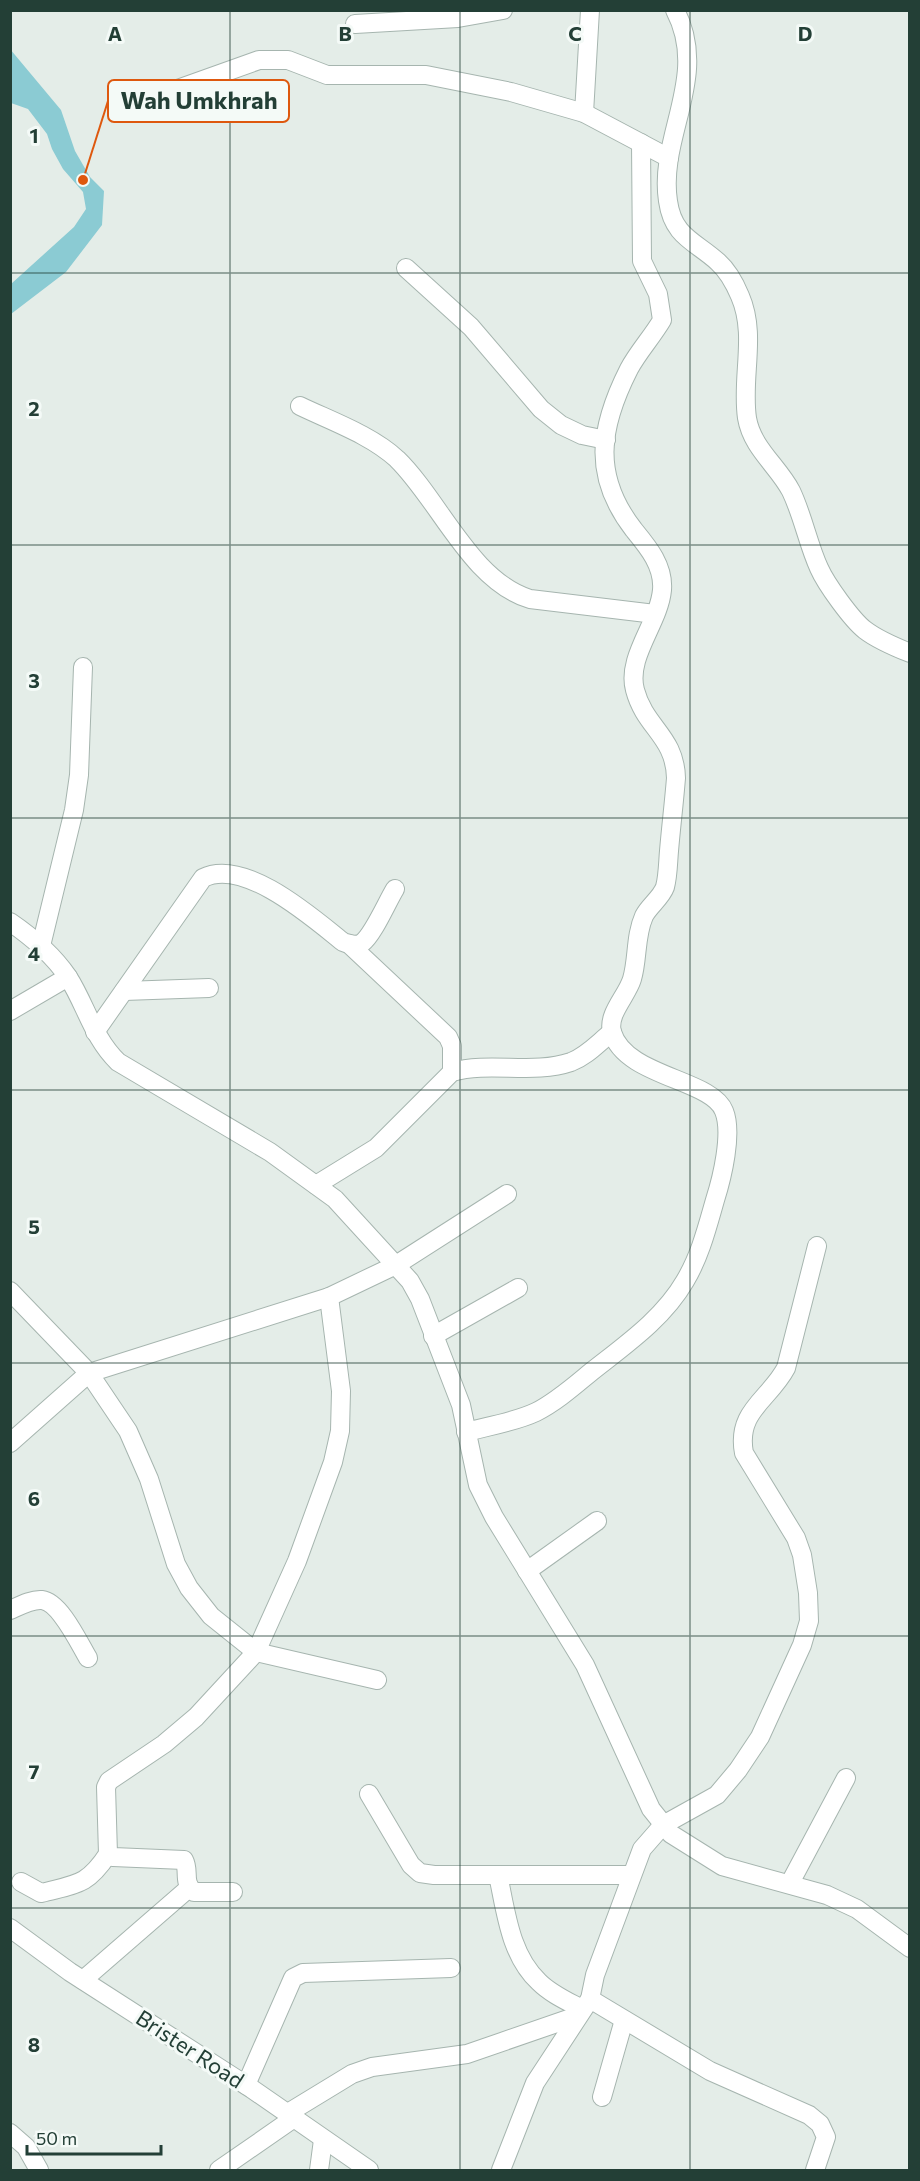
<svg xmlns="http://www.w3.org/2000/svg" width="920" height="2181" font-family="Commissioner,sans-serif">
<style>
.water{fill:#8bcbd3}
.lines{fill:none;stroke-linecap:round;stroke-linejoin:round}
.minor-casing{stroke:#a6b5af;stroke-width:20}
.minor{stroke:#fff;stroke-width:18}
.grid{fill:none;stroke:#233f36;stroke-width:1.5;stroke-opacity:0.55}
.labels{text-anchor:middle;stroke-width:6;stroke-linejoin:round;paint-order:stroke}
.street-label{font-size:22px;fill:#233f36;stroke:#f4faf7}
.grid-label{font-size:20px;text-anchor:middle;font-weight:bold;fill:#233f36;stroke:#f4faf7;stroke-width:6;stroke-linejoin:round;paint-order:stroke}
.leader{fill:none;stroke:#de580e;stroke-width:2}
.callout-dot{fill:#de580e;stroke:#f4faf7;stroke-width:2}
.callout{fill:#f4faf7;stroke:#de580e;stroke-width:2}
.callout-label{font-size:24px;text-anchor:middle;font-weight:bold;fill:#233f36}
</style>
<rect width="100%" height="100%" fill="#e4ede8"/>
<polygon class="water" points="10,49 61,110 75,151 90,177 104,191 102,225 66,272 11,314 11,284 74,227 86,209 83,192 63,169 52,149 47,134 28,109 11,103"/>
<g class="lines">
<defs>
<g id="minor">
<path d="M675 10C710 77 658 136 668 201 673 237 695 241 718 262 728 271 735 284 740 296 757 335 741 377 747 418 752 448 778 466 791 491 803 516 808 544 819 568 826 584 852 620 865 630 878 640 895 647 910 653"/>
<polyline points="355,24 458,18 503,10"/>
<polyline points="175,90 259,60 288,60 327,75 426,75 511,92 584,113 669,158"/>
<polyline points="584,113 590,10"/>
<polyline points="406,268 471,327 541,409 561,425 582,435 606,440"/>
<path d="M300 406C331 421 371 435 397 459 440 501 471 581 530 599L655 614"/>
<path d="M10 922C32 937 53 955 68 977 86 1005 93 1038 118 1062L270 1152 335 1199 410 1281 420 1299 461 1405 478 1485 494 1517 585 1665 651 1809 671 1834 722 1866 827 1895 857 1909 910 1948"/>
<polyline points="349,944 448,1037 452,1046 452,1072"/>
<polyline points="41,946 74,810 79,775 83,667"/>
<polyline points="124,991 209,988"/>
<polyline points="10,1011 68,977"/>
<path d="M95 1032 203 878C244 857 313 918 343 942 349 944 355 947 362 943 373 935 387 902 395 889"/>
<path d="M316 1185 376 1148 452 1072C490 1061 533 1075 571 1062 587 1056 599 1042 612 1032"/>
<polyline points="10,1291 89,1373 128,1431 149,1479 176,1564 189,1588 211,1616 256,1652 377,1680"/>
<polyline points="433,1336 518,1288"/>
<path d="M466 1432C489 1426 515 1422 536 1412 556 1402 574 1386 591 1372 625 1345 663 1319 685 1281 700 1256 707 1228 715 1200 722 1178 733 1133 724 1111 712 1079 625 1077 612 1032 607 1014 627 996 632 979 638 959 635 936 644 916 649 906 661 898 665 887 668 876 668 862 669 851 671 827 674 803 676 778 675 736 645 728 635 690 626 657 659 623 662 590 664 566 648 547 634 530 592 476 599 428 629 369 638 352 652 337 662 320L658 294 642 261 641 143"/>
<polyline points="10,1443 89,1373 329,1297 396,1265 507,1194"/>
<polyline points="527,1571 597,1521"/>
<path d="M10 1610C19 1606 32 1599 42 1600 60 1602 79 1643 88 1658"/>
<polyline points="369,1794 411,1865 420,1873 434,1875 631,1875"/>
<path d="M498 1875C506 1912 510 1955 539 1982 551 1994 567 2001 582 2009"/>
<path d="M21 1882 41 1893C76 1884 87 1886 108 1854"/>
<polyline points="790,1883 846,1778"/>
<path d="M233 1892H194C182 1882 190 1871 184 1860L113 1857 108 1854 106 1787 109 1781 164 1744 196 1717 256 1652 297 1561 333 1462 340 1431 341 1391 329 1297"/>
<polyline points="10,1928 70,1972 252,2089 369,2170"/>
<polyline points="83,1980 189,1888"/>
<polyline points="590,1999 710,2071 809,2115 820,2124 826,2137 815,2170"/>
<polyline points="246,2085 293,1978 303,1973 451,1968"/>
<polyline points="602,2097 624,2020"/>
<polyline points="288,2113 352,2074 372,2067 467,2054 577,2016"/>
<polyline points="10,2133 26,2147 39,2170"/>
<polyline points="219,2170 294,2118"/>
<polyline points="319,2170 323,2140"/>
<path d="M501 2170 535 2083 590 1999 595 1975 642 1849 663 1825 717 1795 738 1770 760 1737 802 1645 809 1621 808 1593 802 1555 796 1538 744 1453C736 1411 769 1400 786 1368L817 1246"/>
</g>
</defs>
<use href="#minor" class="minor-casing"/>
<use href="#minor" class="minor"/>
</g>
<path class="grid" d="M230 10V2170M460 10V2170M690 10V2170M10 273H910M10 545H910M10 818H910M10 1090H910M10 1363H910M10 1636H910M10 1908H910"/>
<g class="labels">
<g class="street-label">
<text transform="translate(190 2049) rotate(33)" y="8">Brister Road</text>
</g>
</g>
<g class="grid-label">
<text x="115" y="41">A</text>
<text x="345" y="41">B</text>
<text x="575" y="41">C</text>
<text x="805" y="41">D</text>
<text x="34" y="143">1</text>
<text x="34" y="416">2</text>
<text x="34" y="688">3</text>
<text x="34" y="961">4</text>
<text x="34" y="1234">5</text>
<text x="34" y="1506">6</text>
<text x="34" y="1779">7</text>
<text x="34" y="2052">8</text>
</g>
<path class="leader" d="M83 180L108 101"/>
<circle class="callout-dot" cx="83" cy="180" r="6"/>
<rect class="callout" x="108" y="80" width="181" height="42" rx="6"/>
<g class="callout-label">
<text x="199" y="109">Wah Umkhrah</text>
</g>
<rect width="920" height="2181" fill="none" stroke="#233f36" stroke-width="24"/>
<path d="M27 2145v9h134v-9" fill="none" stroke="#233f36" stroke-width="3"/>
<text x="36" y="2145" font-size="18" fill="#233f36" stroke="#f4faf7" stroke-width="4.5" paint-order="stroke">50 m</text>
</svg>
